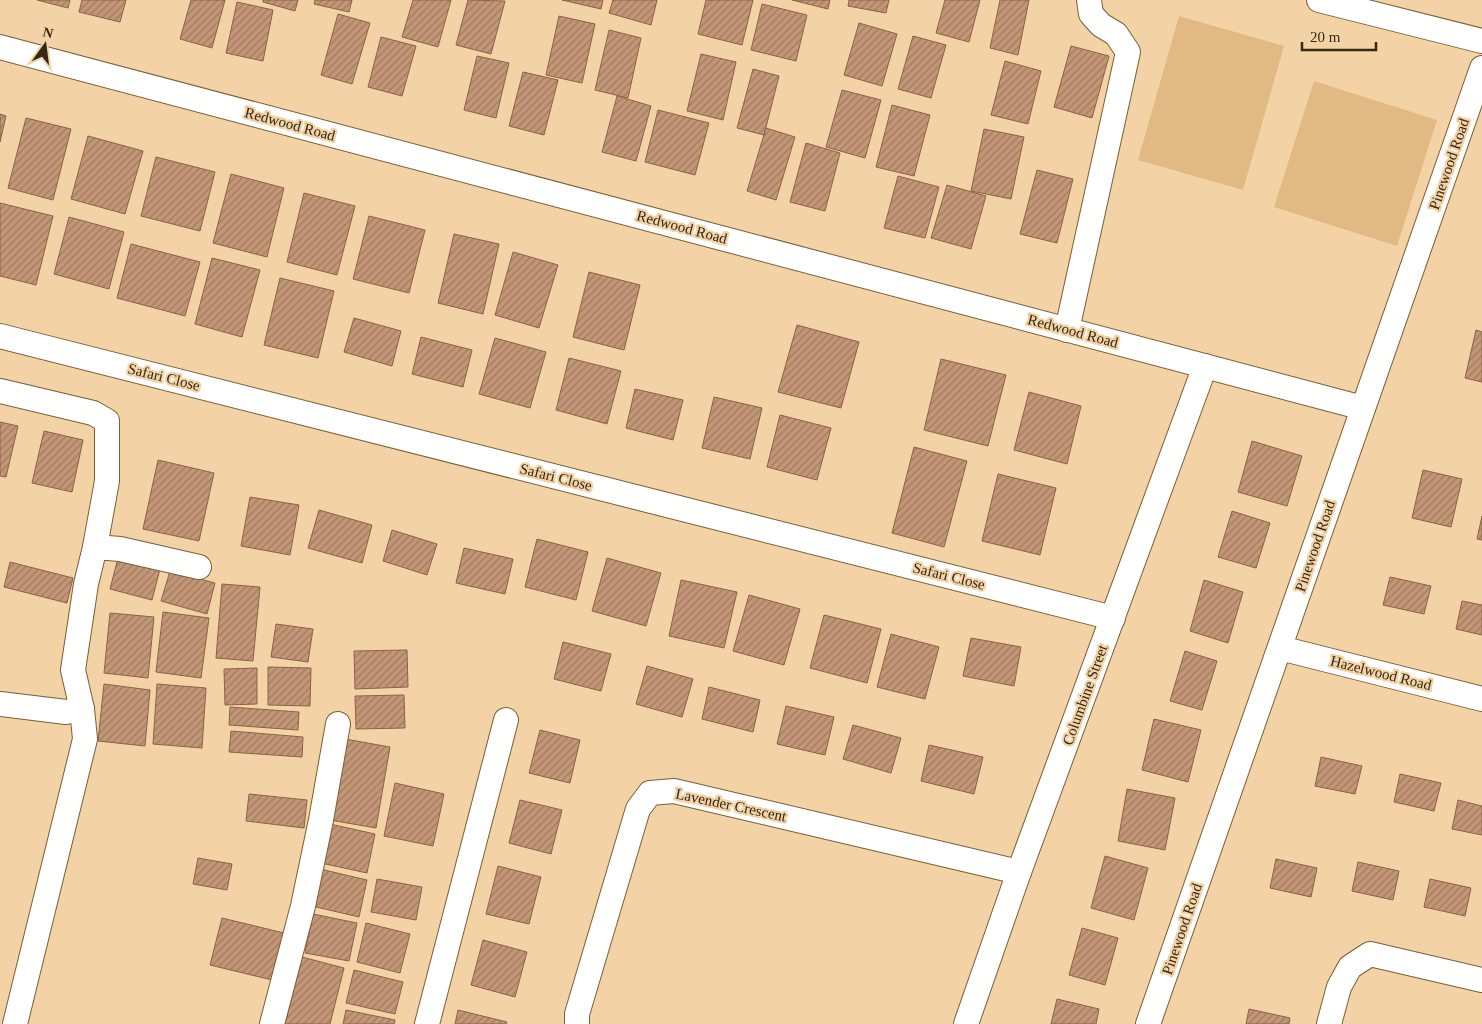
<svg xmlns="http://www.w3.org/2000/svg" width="1482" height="1024" font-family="Georgia,serif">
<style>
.pitch{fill:#e0ba82}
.building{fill:url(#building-hatch);stroke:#8b6244}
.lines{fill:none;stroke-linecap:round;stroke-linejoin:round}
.minor-casing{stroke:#7a5e34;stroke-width:26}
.minor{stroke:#fff;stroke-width:24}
.labels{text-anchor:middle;stroke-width:4.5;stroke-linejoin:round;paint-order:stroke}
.street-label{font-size:15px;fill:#342816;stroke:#f3d3a6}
</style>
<defs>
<pattern id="building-hatch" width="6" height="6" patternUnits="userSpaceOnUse" patternTransform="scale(1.25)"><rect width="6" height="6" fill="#c39677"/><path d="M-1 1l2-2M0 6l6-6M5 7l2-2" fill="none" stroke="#9f7a61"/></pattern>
</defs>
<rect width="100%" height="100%" fill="#f3d3a6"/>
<g class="pitch">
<polygon points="1179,16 1284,46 1243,190 1138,160"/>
<polygon points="1314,81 1437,120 1397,246 1274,207"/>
</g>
<g class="building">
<polygon points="37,0 70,0 68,8"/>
<polygon points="82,0 126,0 120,22 79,12"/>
<polygon points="191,0 225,0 212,48 180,39"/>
<polygon points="263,0 298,0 295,11 263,2"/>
<polygon points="315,0 352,0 349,12 314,4"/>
<polygon points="413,0 451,0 438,47 402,37"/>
<polygon points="468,0 505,1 491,54 456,45"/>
<polygon points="562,0 603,0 601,9"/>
<polygon points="613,0 657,0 651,25 609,13"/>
<polygon points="706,0 753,0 742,45 698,34"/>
<polygon points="792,0 830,0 828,9"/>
<polygon points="849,0 889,0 886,13 848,6"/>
<polygon points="945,0 980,0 969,42 936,33"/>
<polygon points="1000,0 1029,0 1018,55 990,48"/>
<polygon points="237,2 273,10 263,61 226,53"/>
<polygon points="762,4 807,15 796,61 751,50"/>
<polygon points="338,14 370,23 352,84 321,75"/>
<polygon points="559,16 595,24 582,83 546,75"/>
<polygon points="859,23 897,34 882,86 844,75"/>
<polygon points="609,30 641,38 628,98 595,90"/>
<polygon points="913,36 946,45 931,98 898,89"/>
<polygon points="381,37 416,46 402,96 368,87"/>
<polygon points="1071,46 1109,56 1092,118 1054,107"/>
<polygon points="701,54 736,62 723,120 687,111"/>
<polygon points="477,56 509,63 496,118 464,110"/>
<polygon points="1005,61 1041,71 1028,124 991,115"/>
<polygon points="753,69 779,76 764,135 737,128"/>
<polygon points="523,72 558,80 544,135 509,126"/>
<polygon points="842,90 881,100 865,158 826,147"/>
<polygon points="617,96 651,106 636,161 602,152"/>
<polygon points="892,105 930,115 914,176 876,167"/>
<polygon points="658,110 709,123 695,175 645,162"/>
<polygon points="0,114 6,116 0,142"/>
<polygon points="26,118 71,129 53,200 8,188"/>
<polygon points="766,128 795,137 776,200 747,191"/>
<polygon points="984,129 1024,137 1011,199 971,191"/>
<polygon points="88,136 143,151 125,214 71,199"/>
<polygon points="806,143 840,153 825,211 790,202"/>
<polygon points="156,157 215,172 200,231 141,216"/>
<polygon points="1037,170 1073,179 1057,243 1020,234"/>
<polygon points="231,174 284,188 267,257 213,243"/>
<polygon points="898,176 939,187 925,238 884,228"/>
<polygon points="947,185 986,196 971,249 931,238"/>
<polygon points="304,193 355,206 337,275 287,262"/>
<polygon points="0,203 53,216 36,285 0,276"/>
<polygon points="369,216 425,230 409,293 353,279"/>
<polygon points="69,217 124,232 109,289 54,274"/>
<polygon points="454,234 499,244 483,314 438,303"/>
<polygon points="131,244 200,262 185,316 117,298"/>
<polygon points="513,252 558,265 539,328 495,315"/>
<polygon points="212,258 260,270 242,337 195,324"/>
<polygon points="589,272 640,285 624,350 573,337"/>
<polygon points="280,278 334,291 318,358 264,345"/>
<polygon points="354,318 401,331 392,366 344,352"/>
<polygon points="797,325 859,342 841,408 778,392"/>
<polygon points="1476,330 1482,332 1482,382 1465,378"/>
<polygon points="421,337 472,350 463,387 412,374"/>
<polygon points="495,338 546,352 530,408 479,394"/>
<polygon points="569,358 621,371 607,424 556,410"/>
<polygon points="941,359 1006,375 988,446 924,430"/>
<polygon points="635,389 683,400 673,440 626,428"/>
<polygon points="1029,392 1081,406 1067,464 1014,450"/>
<polygon points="714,397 762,408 750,459 702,448"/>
<polygon points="780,415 831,428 817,480 767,467"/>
<polygon points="0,422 18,426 6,477 0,476"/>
<polygon points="44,431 83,440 72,492 32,483"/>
<polygon points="1252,441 1302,456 1287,506 1238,492"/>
<polygon points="914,447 967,461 944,547 892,533"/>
<polygon points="158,460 214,473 199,541 143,529"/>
<polygon points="1423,470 1462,479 1451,527 1412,518"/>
<polygon points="998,474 1056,488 1040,555 982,541"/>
<polygon points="250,497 299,505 290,555 241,546"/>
<polygon points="319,510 372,525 362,563 308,548"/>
<polygon points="1232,511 1270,523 1256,568 1218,557"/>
<polygon points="1482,516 1482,540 1477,539"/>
<polygon points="392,530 437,544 427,575 383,561"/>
<polygon points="537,539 588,552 576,600 525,587"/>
<polygon points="464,548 513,559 505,594 456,583"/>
<polygon points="118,558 160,569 152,600 110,589"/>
<polygon points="607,558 661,573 646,626 592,611"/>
<polygon points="10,562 73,578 67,603 4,587"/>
<polygon points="170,571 215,583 207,614 161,601"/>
<polygon points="1390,577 1431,586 1424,614 1383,605"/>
<polygon points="681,580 737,592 724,648 669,636"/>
<polygon points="1204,580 1243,592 1228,643 1190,631"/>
<polygon points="222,584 260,587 253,661 216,658"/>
<polygon points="749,595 800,609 784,665 733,651"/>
<polygon points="1462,601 1482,605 1482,635 1456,629"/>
<polygon points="163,612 209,618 201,678 156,672"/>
<polygon points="110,613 154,617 148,678 104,673"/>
<polygon points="824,615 881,629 867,683 810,668"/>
<polygon points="276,624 313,629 308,662 271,657"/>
<polygon points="891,634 939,647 925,699 877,687"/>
<polygon points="971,638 1021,647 1014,686 963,676"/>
<polygon points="563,642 611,654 601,691 554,679"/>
<polygon points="407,650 408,687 355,689 354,651"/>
<polygon points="1185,651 1217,661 1202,710 1170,701"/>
<polygon points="647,666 693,679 682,717 636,704"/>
<polygon points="268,667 311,668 310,706 268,705"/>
<polygon points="257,668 257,704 225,705 224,669"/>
<polygon points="104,684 150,690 145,746 98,741"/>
<polygon points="157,684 206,688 202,748 153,744"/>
<polygon points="709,687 760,700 753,732 702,719"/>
<polygon points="404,695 405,728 356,729 355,696"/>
<polygon points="786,706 834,717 825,755 777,744"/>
<polygon points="230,707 299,712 298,730 229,725"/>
<polygon points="1154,719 1201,730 1188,782 1142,770"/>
<polygon points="853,725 901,738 891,773 843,759"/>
<polygon points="540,730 580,740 570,783 529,773"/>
<polygon points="231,731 303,737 302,757 229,752"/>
<polygon points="345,739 390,747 376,828 330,820"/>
<polygon points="929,745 983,757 974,794 921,781"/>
<polygon points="1321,757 1362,766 1355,794 1315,786"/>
<polygon points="1400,774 1441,783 1434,811 1394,802"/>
<polygon points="395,783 444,794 433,846 384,836"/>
<polygon points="1127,789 1175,798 1165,850 1118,841"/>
<polygon points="249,794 307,800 304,828 246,821"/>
<polygon points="520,800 562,810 551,854 509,843"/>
<polygon points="1458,800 1482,806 1482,835 1452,829"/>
<polygon points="330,824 375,834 367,873 321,863"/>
<polygon points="1105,856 1148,868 1134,920 1091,908"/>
<polygon points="198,858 232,864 227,890 193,884"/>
<polygon points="1276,859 1317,868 1311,897 1270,888"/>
<polygon points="1358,862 1399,871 1393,900 1352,891"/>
<polygon points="498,866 541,877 529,924 486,914"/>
<polygon points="320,869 367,880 359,917 312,906"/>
<polygon points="377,879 422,887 416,920 371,912"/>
<polygon points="1430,879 1471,888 1465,916 1424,907"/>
<polygon points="313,914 357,923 349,961 305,953"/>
<polygon points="222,918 284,933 272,980 210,965"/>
<polygon points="366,923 410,934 400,973 357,962"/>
<polygon points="1082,928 1118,938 1105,985 1069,975"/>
<polygon points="483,940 527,952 515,997 471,985"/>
<polygon points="302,957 344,968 330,1024 285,1024"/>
<polygon points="354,970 403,982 395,1014 346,1003"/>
<polygon points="1057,999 1099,1009 1096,1024 1051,1024"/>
<polygon points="1249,1009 1290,1018 1289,1024 1246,1024"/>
<polygon points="346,1010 395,1020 394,1024 343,1024"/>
<polygon points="458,1010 507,1022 506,1024 455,1024"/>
</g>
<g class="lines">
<defs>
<g id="minor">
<polyline points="1319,0 1482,41"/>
<polyline points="0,47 1363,408"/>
<polyline points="1067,330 1128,52 1116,34 1101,25 1091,14 1089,0"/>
<polyline points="0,336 1113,618"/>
<polyline points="0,391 93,413 107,421 107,481 95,547"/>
<polyline points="1280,648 1482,699"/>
<polyline points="0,704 66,712 82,709"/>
<polyline points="15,1024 85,739 82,709 73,670 86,584 95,547 120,549 199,567"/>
<polyline points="272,1024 303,906 321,820 338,724"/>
<polyline points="427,1024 506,720"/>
<polyline points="577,1024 577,1014 638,809 650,793 674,791 1019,872"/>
<polyline points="966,1024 1019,872 1205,366"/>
<polyline points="1148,1024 1482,68"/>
<polyline points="1329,1024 1339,987 1350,967 1370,954 1482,980"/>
</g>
</defs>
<use href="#minor" class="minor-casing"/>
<use href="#minor" class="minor"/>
</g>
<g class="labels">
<g class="street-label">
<text transform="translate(290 124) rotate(15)" y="5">Redwood Road</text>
<text transform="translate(1449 164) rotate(-71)" y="5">Pinewood Road</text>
<text transform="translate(682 227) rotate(15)" y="5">Redwood Road</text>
<text transform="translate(1073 331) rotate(15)" y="5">Redwood Road</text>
<text transform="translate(164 377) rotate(14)" y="5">Safari Close</text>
<text transform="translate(556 477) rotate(14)" y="5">Safari Close</text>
<text transform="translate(1315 546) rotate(-71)" y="5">Pinewood Road</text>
<text transform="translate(949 576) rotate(14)" y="5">Safari Close</text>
<text transform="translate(1381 673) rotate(14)" y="5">Hazelwood Road</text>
<text transform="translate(1085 695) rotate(-70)" y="5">Columbine Street</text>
<text transform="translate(731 805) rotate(12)" y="5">Lavender Crescent</text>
<text transform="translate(1182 929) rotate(-71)" y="5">Pinewood Road</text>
</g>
</g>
<g transform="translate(45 45) rotate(14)" stroke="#f3d3a6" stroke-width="4" paint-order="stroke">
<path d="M0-4L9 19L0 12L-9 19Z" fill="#342816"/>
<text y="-8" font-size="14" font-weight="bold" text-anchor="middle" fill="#342816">N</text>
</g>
<path d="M1302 42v8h74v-8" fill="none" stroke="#342816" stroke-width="2.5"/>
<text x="1310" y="42" font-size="15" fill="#342816" stroke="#f3d3a6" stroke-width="4" paint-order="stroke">20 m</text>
</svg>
